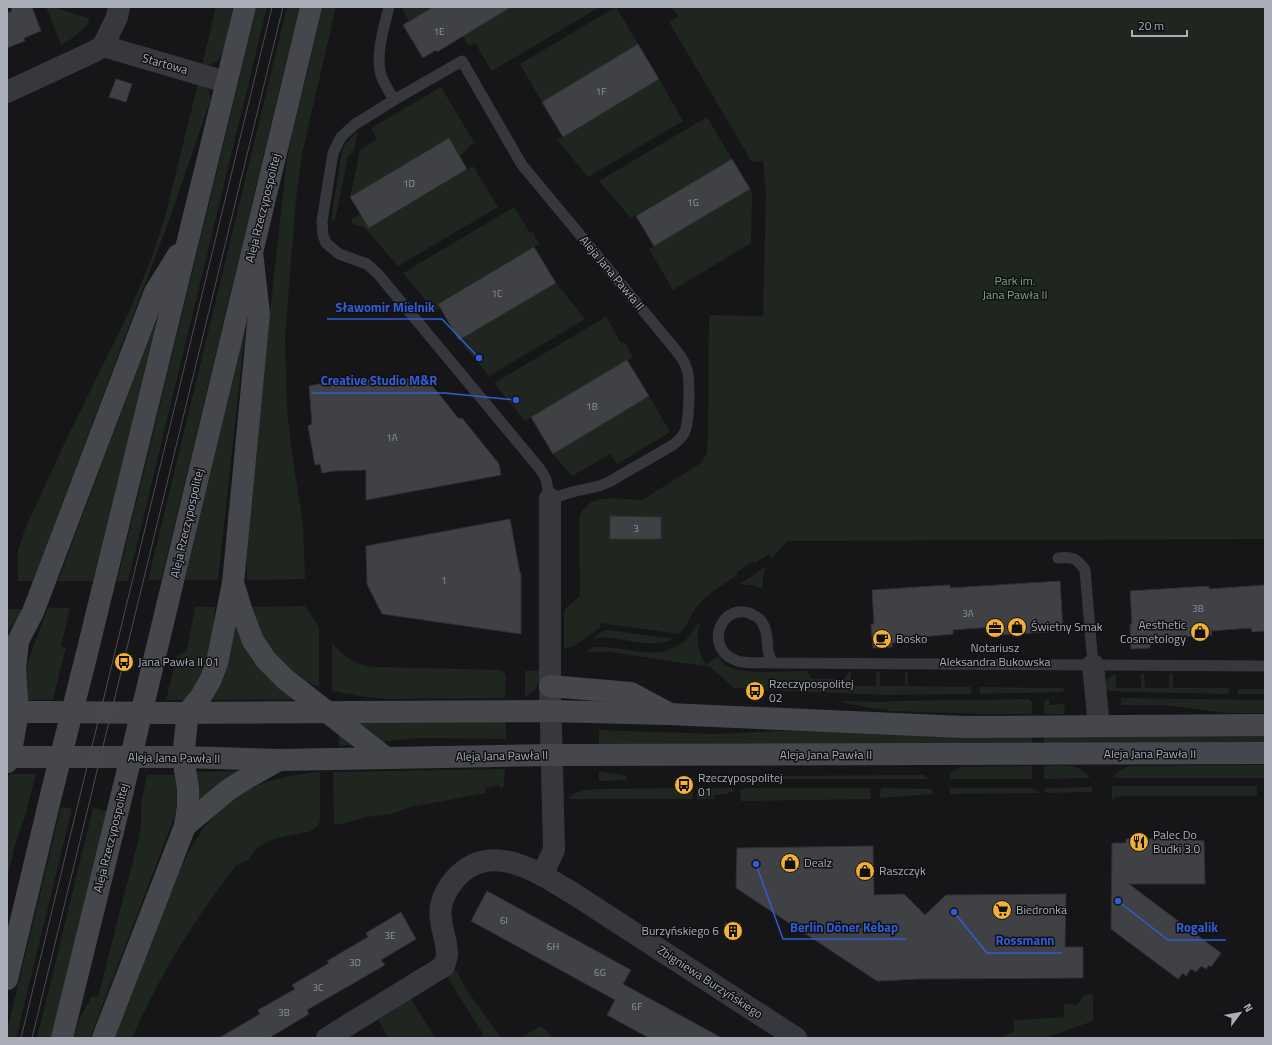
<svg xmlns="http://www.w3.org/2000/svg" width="1272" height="1045" font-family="'Titillium Web',sans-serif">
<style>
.green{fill:#1e261f}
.building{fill:#404145;stroke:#303034}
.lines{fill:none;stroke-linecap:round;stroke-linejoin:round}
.service{stroke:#37383d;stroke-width:11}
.minor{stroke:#37383d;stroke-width:22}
.secondary{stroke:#45474d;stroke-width:22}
.tram{stroke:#4a4c52;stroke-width:1}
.secondary-bridge{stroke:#45474d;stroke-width:22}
.labels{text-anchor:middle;stroke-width:3;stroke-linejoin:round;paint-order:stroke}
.number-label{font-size:10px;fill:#8e929b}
.street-label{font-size:12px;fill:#a8adb8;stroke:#111113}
.park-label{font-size:12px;fill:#7fa381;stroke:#111113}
.poi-label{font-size:12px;fill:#a8adb8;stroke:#111113;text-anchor:start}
.leader{fill:none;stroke:#325cd3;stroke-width:1.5}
.callout-dot{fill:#325cd3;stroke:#111113;stroke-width:1.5}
.callout-label{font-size:13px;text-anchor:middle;font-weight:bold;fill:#325cd3;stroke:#111113;stroke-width:3;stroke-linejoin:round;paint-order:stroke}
</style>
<rect width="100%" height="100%" fill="#161618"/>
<g class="green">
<polygon points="46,7 54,7 88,18 89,23 74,37 61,45"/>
<path d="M216 7H233C230 19 226 50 219 59 215 64 209 65 202 65Z"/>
<polygon points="257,7 267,7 128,581 117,581"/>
<polygon points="287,7 299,7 212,369 161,580 148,580"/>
<polygon points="323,7 336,7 302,154 296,200 285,336 287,409 293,460 303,525 305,579 247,580 246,552 264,367 286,167 292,134"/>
<polygon points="401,7 433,7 409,21"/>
<polygon points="511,7 598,7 598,8 492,71 475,43 469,46 463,36"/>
<polygon points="616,7 638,44 542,102 520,64"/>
<path d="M670 7H1265V539L788 541 771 558 769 554 755 563 753 561 737 572V575C723 585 706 594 696 608 690 616 687 626 679 634L601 623 600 628 574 646 564 649V611L567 607 580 596 579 518 581 512 591 502 603 499 613 498 642 500 701 463 707 453 708 436 709 315 763 316 766 192 763 161 752 162 669 22 679 16Z"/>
<polygon points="659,79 683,121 588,177 557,140"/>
<path d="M198 83C207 87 211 90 210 101L171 215 33 581H18V550L25 529 67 438 129 312 151 260 165 217Z"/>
<polygon points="441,87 474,142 460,156 449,138 350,197 360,150 377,139 371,128"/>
<polygon points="707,117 732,159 631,218 599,181"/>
<polygon points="358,131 353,153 348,156 335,220 331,220 342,151 346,143"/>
<polygon points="473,166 498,207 398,266 364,227 352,224 352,219 360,214 370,228"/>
<polygon points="750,189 752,193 751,243 673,290 649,249"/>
<polygon points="514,207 530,233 533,232 539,244 438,303 440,308 435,311 403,273"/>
<polygon points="556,283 585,319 489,376 459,340"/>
<polygon points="606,317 621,343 624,342 633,357 525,421 494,383"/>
<polygon points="155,323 156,324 93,581 58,581"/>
<polygon points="244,331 245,332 218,580 185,580"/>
<polygon points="649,396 670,432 617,464 610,454 572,476 553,454"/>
<polygon points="766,566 763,577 763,589 755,586 740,584"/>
<polygon points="305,606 319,627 319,687 305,681 304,679 286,666 263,639 251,607"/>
<polygon points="195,607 215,607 212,645 207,662 189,700 166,700 177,656 187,650"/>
<polygon points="48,608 70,608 61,646 66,648 53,700 25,700 25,673 33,647"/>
<polygon points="7,609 23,609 16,622 7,632"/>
<path d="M700 622C696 638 697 651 706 665L718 656C721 661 724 665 729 667 748 675 785 671 806 671L812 679H844L849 672H851V686H876V672H880V686H905V672L908 673V686L971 687V694L887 695 811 692 734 688 710 667 610 652H587C590 647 594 647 599 647 631 647 656 663 684 641 691 636 694 627 700 622Z"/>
<path d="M234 624C247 660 267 684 303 699L209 700Z"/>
<path d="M605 630H609L673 639C647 651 620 634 593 638Z"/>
<path d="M332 643C347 660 357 666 379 667L501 670 504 672 506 676 505 698 387 699 366 697 332 691Z"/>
<path d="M525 671H540C539 684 538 692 525 696Z"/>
<path d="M1116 674V688H1141V674H1144L1145 688H1169V674H1173V688H1229V694L1127 692 1104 690C1104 681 1108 677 1116 674Z"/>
<polygon points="979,687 1064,688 1063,692 980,694"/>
<rect x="1238" y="689" width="27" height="5"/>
<polygon points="1121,698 1265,700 1265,713 1226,713 1163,705 1121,705"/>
<polygon points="1029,699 1032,702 1032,714 992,714 888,711 888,710 870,708 838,701 888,702 892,701"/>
<polygon points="1046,699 1049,699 1049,705 1064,704 1065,714 1044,714 1044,702"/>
<polygon points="506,721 506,739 419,738 339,746 338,722"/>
<polygon points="599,730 717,734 780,731 1032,736 1032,744 599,746"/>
<polygon points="1265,735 1265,743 1044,744 1044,737"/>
<polygon points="1265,765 1265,778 1112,778 1120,770 1129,766"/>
<path d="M1032 766V779H949C949 771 956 768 963 767Z"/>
<path d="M1044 766C1060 766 1080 762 1090 778L1044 779Z"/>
<polygon points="505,769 504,785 501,790 499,785 485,788 486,793 410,807 392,814 367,817 337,825 334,824 333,772"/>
<polygon points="244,771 198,804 193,772"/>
<polygon points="599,771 627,776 626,780 599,781"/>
<path d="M320 772V820L318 826 309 832 282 837 269 841 256 849 249 859 236 866 232 871C192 922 158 979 132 1038H115C128 1003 142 968 155 933 172 888 188 837 226 804 252 782 287 775 320 772Z"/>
<polygon points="10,774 36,774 25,817 16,841 7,879 7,777"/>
<path d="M147 775H174C178 790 178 803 174 818L90 1038H74L79 1020 92 996 98 997 139 837 141 826V804Z"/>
<polygon points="919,775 923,775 929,779 740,779 740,776"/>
<polygon points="1112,786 1257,786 1257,796 1126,796 1115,797 1115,799 1112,800"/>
<polygon points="1092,787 1092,792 1049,793 1043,791 1047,788"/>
<path d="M692 788 693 799H568C573 791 586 790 596 789Z"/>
<polygon points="697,788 731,788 735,791 725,794 714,795 714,799 697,799"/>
<polygon points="744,788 870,788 871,799 741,801 740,791"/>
<polygon points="882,788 932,789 933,794 880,798 880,791"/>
<polygon points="949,788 1032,788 1041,793 950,794"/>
<polygon points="61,807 72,809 16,1038 7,1038 7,1031"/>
<polygon points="93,808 107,811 51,1038 37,1038"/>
<polygon points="454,969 457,972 466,989 501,1038 478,1038 483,1034 446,975"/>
<polygon points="1093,994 1093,1021 1045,1038 999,1038 1014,1031 1014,1020 1064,1017 1064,1004 1077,1005 1085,995"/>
<polygon points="411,999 435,1038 389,1038 378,1020"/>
<polygon points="541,1026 554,1038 520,1038"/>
</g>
<g class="building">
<polygon points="11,7 32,7 41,31 24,38 25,41 7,48 7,13 12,11"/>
<polygon points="433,7 511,7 437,52 436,50 423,58 403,25"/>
<polygon points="638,44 659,79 563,137 542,102"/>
<polygon points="116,79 132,84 126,102 109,97"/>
<polygon points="449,138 467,169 369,228 350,197"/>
<polygon points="732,159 750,189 654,246 636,216"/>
<polygon points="534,247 556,283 459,340 438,304"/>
<polygon points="627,360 649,396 553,454 531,417"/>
<polygon points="426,378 459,419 462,418 499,464 501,475 366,500 366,470 335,471 322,473 320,464 315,465 308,426 312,424 309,386 339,380"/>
<polygon points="610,516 661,517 661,539 610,539"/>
<polygon points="510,519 520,573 521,573 521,634 382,614 367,584 366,546"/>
<polygon points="1060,581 1063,631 1001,635 1001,631 993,632 993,627 953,630 953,634 922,637 923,641 892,643 892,647 873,648 871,624 874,624 872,590 950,585 950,588"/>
<polygon points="1265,585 1265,631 1252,632 1251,628 1211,631 1212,635 1181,637 1181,641 1150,644 1150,648 1131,649 1130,625 1132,624 1130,591 1209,586 1209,589"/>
<polygon points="1126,839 1183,839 1204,841 1205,884 1129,884 1221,953 1211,967 1209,965 1206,969 1201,966 1196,972 1191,969 1186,976 1183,973 1178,979 1111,929 1112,843 1126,843"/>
<polygon points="873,846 874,895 904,894 925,915 946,895 1066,894 1065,947 1083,947 1083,978 919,979 877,981 736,888 737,848"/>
<polygon points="487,891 631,970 623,984 722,1038 649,1038 607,1015 615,1000 471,921"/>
<polygon points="401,912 416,939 381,960 385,965 307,1010 309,1014 269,1038 219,1038 260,1014 258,1010 295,989 292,985 329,963 327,961 368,937 366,933"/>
<polygon points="725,923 740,923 741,938 725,938"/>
</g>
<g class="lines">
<g class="service">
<path d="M389 7C384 27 374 58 382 78 385 85 390 93 394 100"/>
<path d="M462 61 522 165 675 349C679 354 684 360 686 367 691 377 689 421 685 431 683 437 678 441 673 445L609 482 599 486 572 492 550 499 546 479 540 469 378 274 367 264 339 254 326 243 323 235 322 221 333 153 341 137 354 125 394 100Z"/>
<path d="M1058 558C1072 556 1077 558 1085 570L1093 665"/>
<path d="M772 663C771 659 769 655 768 651 767 641 768 631 762 622 759 617 754 615 749 613 721 604 705 646 733 659 744 665 761 662 772 663L1265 666"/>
</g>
<g class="minor">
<polyline points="103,46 226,82"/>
<polyline points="7,92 95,51 103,46 117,17 119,7"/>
<polyline points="1093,665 1099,726"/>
<polyline points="542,875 554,850 550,686 550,499"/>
<path d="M327 1038 444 966C445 962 447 958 447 954 447 938 438 923 441 906 444 892 451 882 461 873 496 842 542 875 574 894L796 1038"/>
</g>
<g class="secondary">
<polyline points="234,586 242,612 253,641 266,660 285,679 386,758"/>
<polyline points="155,656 311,7"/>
<polyline points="86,657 245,7"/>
<polyline points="550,686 631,693 666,712"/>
<polyline points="7,710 18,712 51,712 163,713 550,711 668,714 964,727 1265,725"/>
<polyline points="10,757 183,757 279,760 552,755 1265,753"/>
<polyline points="7,762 10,757 18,712 15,670 18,641 33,612 155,292 178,255"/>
<polyline points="185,826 228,790 247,778 279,760"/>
<polyline points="7,979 52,791"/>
<polyline points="62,1038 123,790"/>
<polyline points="103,1038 185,826 188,805 188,789 183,757 188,712 200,698 210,681 217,663 233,583 259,314 252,252"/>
</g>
<g class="tram">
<polyline points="21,1038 272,7"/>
<polyline points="32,1038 283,7"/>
</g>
<g class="secondary-bridge">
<polyline points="123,790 155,656"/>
<polyline points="52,791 86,657"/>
</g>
</g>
<defs>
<symbol id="shop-disc" viewBox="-11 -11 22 22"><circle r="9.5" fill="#f2b134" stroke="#111113"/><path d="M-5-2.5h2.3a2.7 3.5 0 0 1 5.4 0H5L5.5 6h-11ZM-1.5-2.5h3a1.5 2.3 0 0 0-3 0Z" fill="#111"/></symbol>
<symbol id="office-disc" viewBox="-11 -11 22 22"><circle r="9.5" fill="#f2b134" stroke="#111113"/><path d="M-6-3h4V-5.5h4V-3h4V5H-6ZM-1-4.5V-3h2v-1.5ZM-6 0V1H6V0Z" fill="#111"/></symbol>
<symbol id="cafe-disc" viewBox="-11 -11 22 22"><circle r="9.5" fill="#f2b134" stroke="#111113"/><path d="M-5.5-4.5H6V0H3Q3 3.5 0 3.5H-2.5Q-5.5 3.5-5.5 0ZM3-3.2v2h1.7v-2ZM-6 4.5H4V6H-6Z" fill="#111"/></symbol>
<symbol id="bus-disc" viewBox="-11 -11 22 22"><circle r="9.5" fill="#f2b134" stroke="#111113"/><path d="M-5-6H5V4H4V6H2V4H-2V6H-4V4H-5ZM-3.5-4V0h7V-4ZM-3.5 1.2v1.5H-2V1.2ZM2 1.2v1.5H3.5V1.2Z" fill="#111"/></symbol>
<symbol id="restaurant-disc" viewBox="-11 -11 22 22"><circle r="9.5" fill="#f2b134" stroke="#111113"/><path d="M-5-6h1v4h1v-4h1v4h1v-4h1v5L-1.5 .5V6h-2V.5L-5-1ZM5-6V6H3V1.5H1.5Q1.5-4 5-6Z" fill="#111"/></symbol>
<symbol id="supermarket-disc" viewBox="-11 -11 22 22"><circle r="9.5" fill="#f2b134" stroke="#111113"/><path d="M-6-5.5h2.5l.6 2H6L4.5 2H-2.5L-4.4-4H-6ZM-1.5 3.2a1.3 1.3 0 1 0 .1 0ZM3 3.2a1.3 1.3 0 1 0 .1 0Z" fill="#111"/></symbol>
<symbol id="building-disc" viewBox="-11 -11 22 22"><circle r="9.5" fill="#f2b134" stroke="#111113"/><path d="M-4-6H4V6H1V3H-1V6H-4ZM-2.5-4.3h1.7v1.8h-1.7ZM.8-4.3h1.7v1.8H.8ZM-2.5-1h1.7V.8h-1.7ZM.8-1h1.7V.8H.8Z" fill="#111"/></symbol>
</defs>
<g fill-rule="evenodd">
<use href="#shop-disc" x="1006" y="616" width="22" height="22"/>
<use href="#office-disc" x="984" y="617" width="22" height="22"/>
<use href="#shop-disc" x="1189" y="621" width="22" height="22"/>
<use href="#cafe-disc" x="871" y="628" width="22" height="22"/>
<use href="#bus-disc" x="113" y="651" width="22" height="22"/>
<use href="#bus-disc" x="744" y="680" width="22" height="22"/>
<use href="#bus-disc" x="673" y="774" width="22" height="22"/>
<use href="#restaurant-disc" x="1128" y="831" width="22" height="22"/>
<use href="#shop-disc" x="779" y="852" width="22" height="22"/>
<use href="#shop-disc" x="854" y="860" width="22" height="22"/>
<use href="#supermarket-disc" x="991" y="899" width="22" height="22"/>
<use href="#building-disc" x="722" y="920" width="22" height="22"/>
</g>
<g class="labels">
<g class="number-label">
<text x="439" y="35">1E</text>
<text x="601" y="95">1F</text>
<text x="409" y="187">1D</text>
<text x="693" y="206">1G</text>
<text x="497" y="297">1C</text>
<text x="592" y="410">1B</text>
<text x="392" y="441">1A</text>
<text x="636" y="532">3</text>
<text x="444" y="584">1</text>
<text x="1198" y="612">3B</text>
<text x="968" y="617">3A</text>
<text x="504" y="924">6I</text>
<text x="390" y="939">3E</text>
<text x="553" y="950">6H</text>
<text x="355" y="966">3D</text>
<text x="600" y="976">6G</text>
<text x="318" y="991">3C</text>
<text x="637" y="1010">6F</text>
<text x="284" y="1016">3B</text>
</g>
<g class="street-label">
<text transform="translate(165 64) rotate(16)" y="4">Startowa</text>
<text transform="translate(263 208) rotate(-76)" y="4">Aleja Rzeczypospolitej</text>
<text transform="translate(612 273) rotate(50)" y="4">Aleja Jana Pawła II</text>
<text transform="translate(187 523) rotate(-77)" y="4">Aleja Rzeczypospolitej</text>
<text x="1150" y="758">Aleja Jana Pawła II</text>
<text x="826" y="759">Aleja Jana Pawła II</text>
<text transform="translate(502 756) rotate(-1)" y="4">Aleja Jana Pawła II</text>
<text transform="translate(174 758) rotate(1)" y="4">Aleja Jana Pawła II</text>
<text transform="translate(111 838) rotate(-76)" y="4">Aleja Rzeczypospolitej</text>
<text transform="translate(710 982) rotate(33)" y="4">Zbigniewa Burzyńskiego</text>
</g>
<g class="park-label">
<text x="1015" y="285">Park im.<tspan x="1015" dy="14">Jana Pawła II</tspan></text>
</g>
<g class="poi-label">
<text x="1186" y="629" text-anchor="end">Aesthetic<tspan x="1186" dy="14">Cosmetology</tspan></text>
<text x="1031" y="631">Świetny Smak</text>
<text x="896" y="643">Bosko</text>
<text x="995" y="652" text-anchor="middle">Notariusz<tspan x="995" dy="14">Aleksandra Bukowska</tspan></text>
<text x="138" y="666">Jana Pawła II 01</text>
<text x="769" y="688">Rzeczypospolitej<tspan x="769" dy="14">02</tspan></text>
<text x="698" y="782">Rzeczypospolitej<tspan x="698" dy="14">01</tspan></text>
<text x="1153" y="839">Palec Do<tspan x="1153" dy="14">Budki 3.0</tspan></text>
<text x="804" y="867">Dealz</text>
<text x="879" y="875">Raszczyk</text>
<text x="1016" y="914">Biedronka</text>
<text x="719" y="935" text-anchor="end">Burzyńskiego 6</text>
</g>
</g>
<path class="leader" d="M479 358L442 319H327M516 400L445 393H312M756 864L783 939H906M1118 901L1168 940H1226M954 912L987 953H1062"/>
<g class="callout-dot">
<circle cx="479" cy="358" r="4"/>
<circle cx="516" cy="400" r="4"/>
<circle cx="756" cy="864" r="4"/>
<circle cx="1118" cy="901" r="4"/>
<circle cx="954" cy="912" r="4"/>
</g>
<g class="callout-label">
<text x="385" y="312">Sławomir Mielnik</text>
<text x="379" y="385">Creative Studio M&amp;R</text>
<text x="844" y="932">Berlin Döner Kebap</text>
<text x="1197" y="932">Rogalik</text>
<text x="1025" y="945">Rossmann</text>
</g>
<rect width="1272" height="1045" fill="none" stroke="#a8adb8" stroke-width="16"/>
<g transform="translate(1240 1013) rotate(58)" stroke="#111113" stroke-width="3" paint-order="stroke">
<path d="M0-3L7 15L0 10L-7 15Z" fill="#a8adb8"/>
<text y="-6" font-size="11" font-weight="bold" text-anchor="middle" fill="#a8adb8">N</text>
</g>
<path d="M1132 30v6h55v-6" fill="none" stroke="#a8adb8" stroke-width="2"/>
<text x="1138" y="30" font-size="12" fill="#a8adb8" stroke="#111113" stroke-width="3" paint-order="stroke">20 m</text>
</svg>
